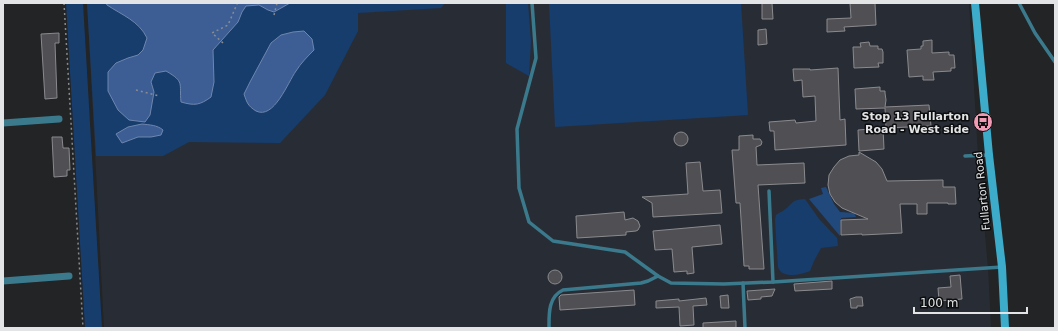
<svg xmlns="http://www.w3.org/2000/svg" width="1058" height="331" font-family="'DejaVu Sans',sans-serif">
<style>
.built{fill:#282d35}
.green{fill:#173d6d}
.forest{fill:#21497c}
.water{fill:#3c5e95;stroke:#6e86ad}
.building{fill:#505054;stroke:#8a8a8e}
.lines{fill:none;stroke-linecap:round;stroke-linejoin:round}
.path{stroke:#898b8d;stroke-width:1.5;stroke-dasharray:2 3;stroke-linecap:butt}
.service{stroke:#3b7a8d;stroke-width:3.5}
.minor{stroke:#3b7a8d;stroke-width:7}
.secondary{stroke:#3dacca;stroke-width:8}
.labels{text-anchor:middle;stroke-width:3;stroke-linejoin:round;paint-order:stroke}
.poi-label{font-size:11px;font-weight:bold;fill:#e2e4e6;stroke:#0c0d0e;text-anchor:end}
.street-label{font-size:11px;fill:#e2e4e6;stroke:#0c0d0e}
</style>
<rect width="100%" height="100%" fill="#222426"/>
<polygon class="built" points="87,3 969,3 978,156 988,268 991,328 104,328 95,152"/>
<g class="green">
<polygon points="66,3 83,3 102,328 85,328"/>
<polygon points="87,3 445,3 441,8 358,13 358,31 325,95 280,143 189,142 163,156 96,156"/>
<polygon points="506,3 528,3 531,41 529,76 506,63"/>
<polygon points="549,3 741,3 748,115 555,127"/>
<path d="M805 199 819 219 837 238 838 246 821 248 814 261 810 271C800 275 782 279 778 267L775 220 776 215C780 212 784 211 788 207 795 200 794 200 805 199Z"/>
</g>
<polygon class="forest" points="826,187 834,204 840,212 854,213 856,217 841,218 840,236 809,199 823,194 821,188"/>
<g class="water">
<path d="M106 3H290L274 12 268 10 259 5 246 6 242 12 238 22 213 50 214 82 211 97C200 105 195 106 181 102 179 83 185 82 166 71L155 73 151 82 154 92 150 115 145 122 129 120 118 110 108 91V72L116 63 128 58 138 55 143 50 147 38C139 21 122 15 107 5Z"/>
<path d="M304 31 312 39 314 50C307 57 301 63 296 71 288 82 274 120 256 111 248 106 247 103 244 94L250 82 271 43 281 35 293 32Z"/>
<path d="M142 124C150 125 157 125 163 130L161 135 151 137H138L122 143 116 134 128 127Z"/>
</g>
<g class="building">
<polygon points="762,3 772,3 773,19 762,19"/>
<polygon points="850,3 875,3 876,25 844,27 845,31 827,32 827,19 851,18"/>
<polygon points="766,29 767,44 758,45 758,30"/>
<polygon points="59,33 59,43 55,43 57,98 45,99 41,34"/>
<polygon points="932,40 932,53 949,52 949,55 954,55 955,68 951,68 951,71 933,72 934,80 923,80 923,76 909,77 907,50 921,49 921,46 923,46 923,41"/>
<polygon points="869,42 870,46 878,46 878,49 882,49 883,52 883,63 878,63 879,67 854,68 853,47 861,47 860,43"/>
<polygon points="838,68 840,120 845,119 846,145 775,150 774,131 770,131 769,122 795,120 796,123 816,121 815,96 803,97 802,80 794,81 793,69 810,69 810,70"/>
<polygon points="880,87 880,91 885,91 885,93 886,100 885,107 929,105 931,126 886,128 885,108 856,109 855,89"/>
<polygon points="883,128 884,149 859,151 858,130"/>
<circle cx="681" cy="139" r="7"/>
<polygon points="753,135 753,139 760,139 762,142 761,145 756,147 757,165 804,163 805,183 758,185 764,269 749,269 749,266 744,266 740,203 736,203 732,150 739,150 739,136"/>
<polygon points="52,137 62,137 63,148 69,148 70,170 67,170 67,176 54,177"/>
<polygon points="859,152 876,162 882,169 887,181 943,180 943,187 955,187 956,204 948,204 948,203 927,203 927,214 917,214 917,204 900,204 902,233 862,235 862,234 841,235 841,220 868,219 842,208 835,202 830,194 828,185 829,175 834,167 840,160 849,156 859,155"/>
<polygon points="700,162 703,191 720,190 722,213 653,217 652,203 642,197 688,194 686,163"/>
<polygon points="624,212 625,220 633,218 638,221 640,226 638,230 636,231 626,232 626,235 577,238 576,216"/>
<polygon points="720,225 722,244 692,247 694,273 687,274 687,271 674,272 672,249 655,250 653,231"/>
<circle cx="555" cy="277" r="7"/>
<polygon points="960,275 962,299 939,301 938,288 951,287 950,276"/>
<polygon points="832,281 832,289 795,291 794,284"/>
<polygon points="775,289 772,296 761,297 761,299 748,300 747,291"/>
<polygon points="634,290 635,305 560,310 559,297 561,295"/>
<polygon points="728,295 729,308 721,308 720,296"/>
<polygon points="856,297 862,297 863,306 857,306 857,308 851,308 850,299"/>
<polygon points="706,298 707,305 693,306 694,325 680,326 679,307 656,308 656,301 679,299 679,301"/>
<polygon points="736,321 736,328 703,328 703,323"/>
</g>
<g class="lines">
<g class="path">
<polyline points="64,3 83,328"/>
<polyline points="274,15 277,3"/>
<polyline points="223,43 212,33 228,25 237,4 238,3"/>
<polyline points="136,90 159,96"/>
</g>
<g class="service">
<polyline points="532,3 536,58 517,129 519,188 529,222 553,241 625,252 658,276 671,283 724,284 773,282 1002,267"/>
<polyline points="1019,3 1035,33 1055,62"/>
<polyline points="965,156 988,155"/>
<polyline points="769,191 773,282"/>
<polyline points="743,283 745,328"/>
<path d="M549 328C549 314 548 297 563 290L641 283 648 281 658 276"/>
</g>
<g class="minor">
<polyline points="3,123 59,119"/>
<polyline points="3,281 69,276"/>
</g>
<polyline class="secondary" points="975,3 989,155 1002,267 1005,328"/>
</g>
<defs>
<symbol id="bus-disc" viewBox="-11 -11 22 22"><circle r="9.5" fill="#f19ab3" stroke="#0c0d0e"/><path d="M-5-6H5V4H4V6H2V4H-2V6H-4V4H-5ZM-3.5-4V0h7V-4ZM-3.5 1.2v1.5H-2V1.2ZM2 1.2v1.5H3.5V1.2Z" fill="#111"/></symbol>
</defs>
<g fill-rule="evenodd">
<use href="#bus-disc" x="972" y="111" width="22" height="22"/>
</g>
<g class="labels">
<g class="poi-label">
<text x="969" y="120">Stop 13 Fullarton<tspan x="969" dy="13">Road - West side</tspan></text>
</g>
<g class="street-label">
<text transform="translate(982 191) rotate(-96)" y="4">Fullarton Road</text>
</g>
</g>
<rect width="1058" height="331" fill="none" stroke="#e2e4e6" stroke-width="8"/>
<path d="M914 307v6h113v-6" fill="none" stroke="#e2e4e6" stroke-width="2"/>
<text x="920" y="307" font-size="12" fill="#e2e4e6" stroke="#0c0d0e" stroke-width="3" paint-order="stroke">100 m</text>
</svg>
